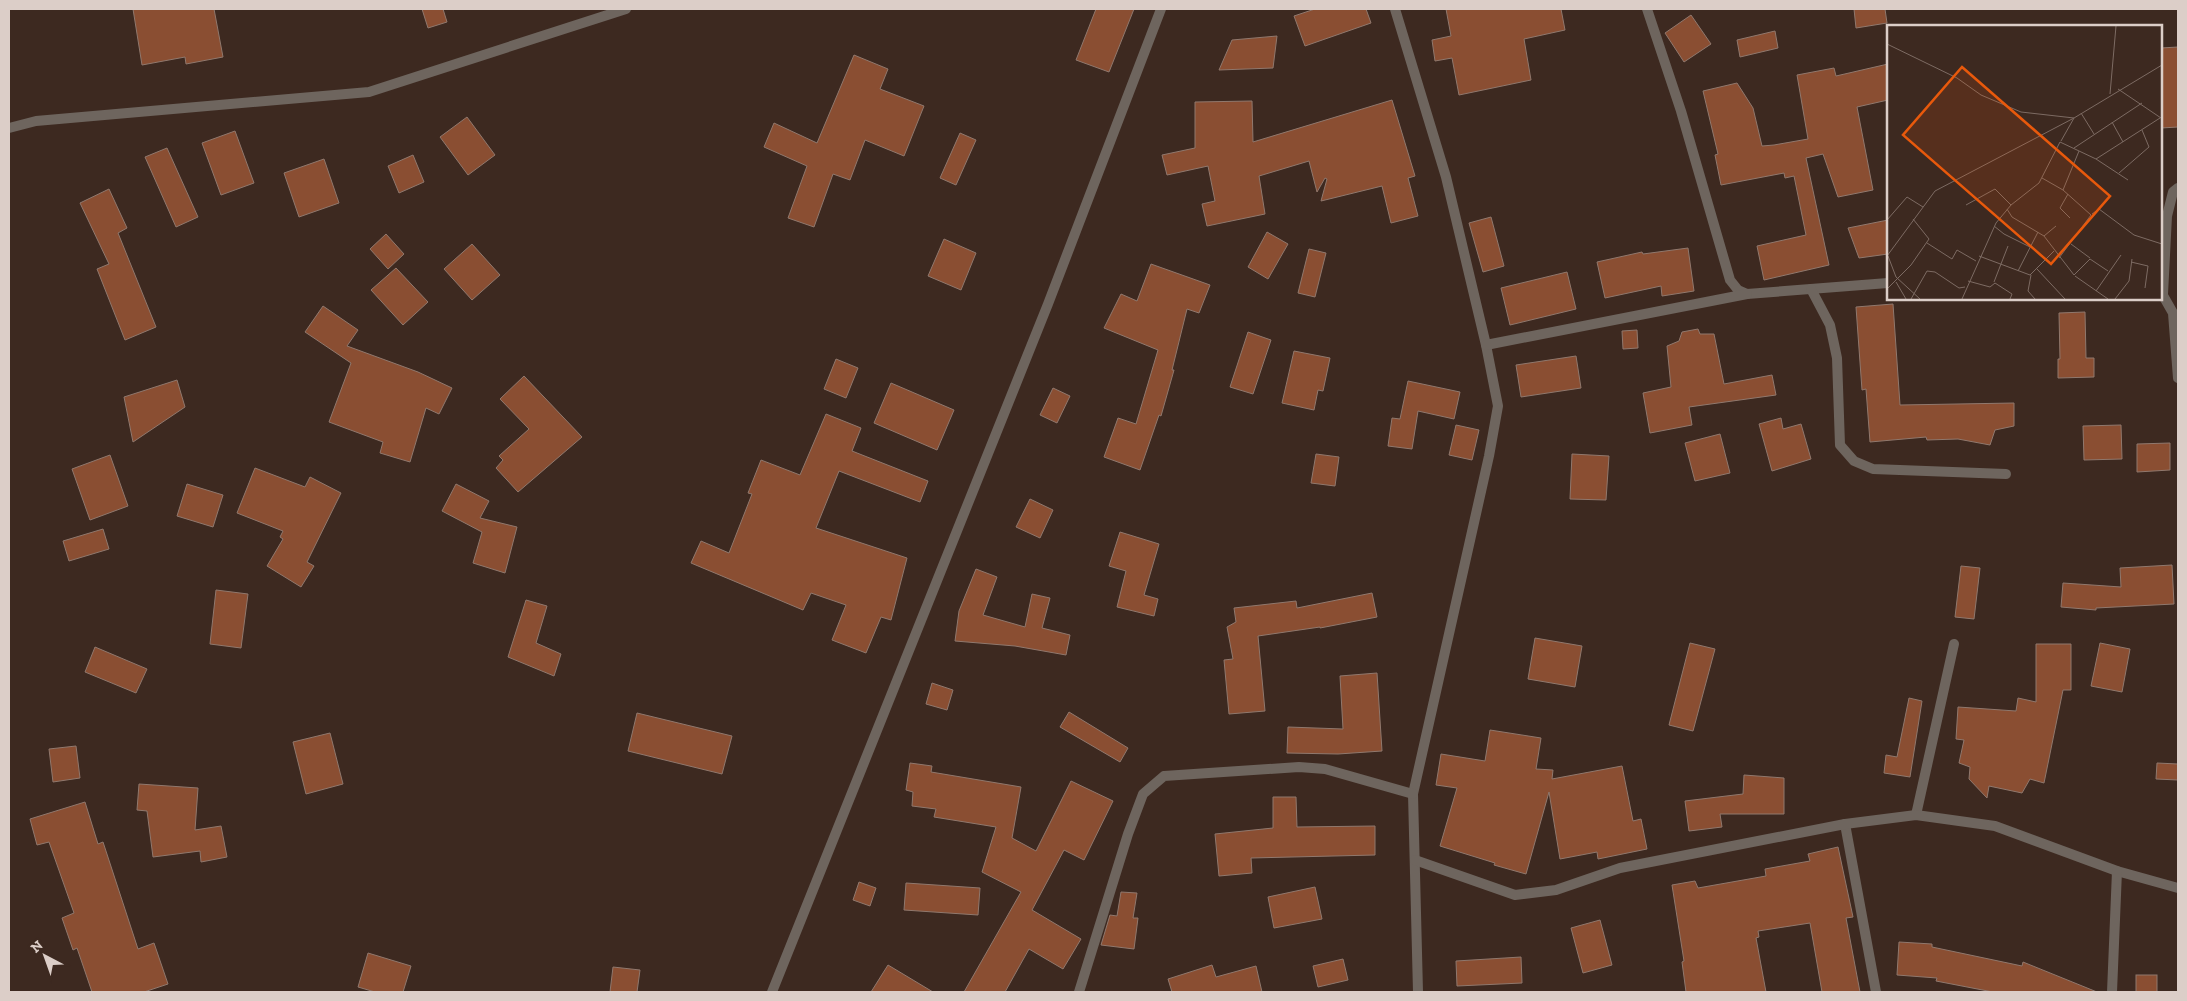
<svg xmlns="http://www.w3.org/2000/svg" width="2187" height="1001" font-family="'Zilla Slab',serif">
<style>
.building{fill:#8a4e32;stroke:#90786d}
.lines{fill:none;stroke-linecap:round;stroke-linejoin:round}
.street{stroke:#6e655e;stroke-width:10}
.inset-road{fill:none;stroke:#7d6b63;stroke-width:1}
.view{fill:#e8590c;fill-opacity:0.15;stroke:#e8590c;stroke-width:2.5}
.inset-edge{fill:none;stroke:#dccec8;stroke-width:2.5}
</style>
<rect width="100%" height="100%" fill="#3d2920"/>
<g class="building">
<polygon points="133,9 214,9 223,57 186,64 185,57 142,65"/>
<polygon points="422,9 443,9 447,22 428,28"/>
<polygon points="1096,9 1134,9 1109,72 1076,60"/>
<polygon points="1315,9 1366,9 1371,23 1305,46 1294,16"/>
<polygon points="1446,9 1561,9 1565,30 1524,39 1531,80 1459,95 1452,58 1435,61 1432,40 1451,36"/>
<polygon points="1854,9 1885,9 1887,23 1856,28"/>
<polygon points="1691,15 1711,44 1684,62 1665,33"/>
<polygon points="1775,31 1778,48 1740,57 1737,40"/>
<polygon points="1277,36 1273,68 1219,70 1232,40"/>
<polygon points="2178,47 2178,127 2161,128 2161,48"/>
<polygon points="854,55 888,69 880,89 924,106 904,156 865,140 850,180 833,174 814,227 788,218 807,166 764,147 774,123 817,143"/>
<polygon points="1888,64 1888,100 1857,107 1873,190 1838,197 1823,154 1806,158 1829,265 1764,280 1757,246 1806,235 1794,176 1785,178 1784,173 1721,185 1715,155 1718,154 1703,91 1737,83 1753,108 1762,146 1774,145 1808,139 1797,75 1834,68 1836,76"/>
<polygon points="1392,100 1415,176 1408,178 1418,216 1391,223 1382,186 1321,201 1327,179 1325,178 1317,192 1309,161 1259,176 1265,214 1207,226 1202,204 1215,201 1208,166 1167,175 1162,155 1195,148 1195,102 1252,101 1253,142"/>
<polygon points="467,117 495,155 468,175 440,137"/>
<polygon points="235,131 254,183 221,195 202,143"/>
<polygon points="960,133 976,140 956,185 940,178"/>
<polygon points="167,148 198,217 176,227 145,157"/>
<polygon points="413,155 424,182 399,193 388,166"/>
<polygon points="324,159 339,203 299,217 284,173"/>
<polygon points="109,189 127,228 118,233 156,327 125,340 97,269 109,264 80,203"/>
<polygon points="1491,217 1504,266 1483,272 1469,223"/>
<polygon points="1888,220 1888,254 1859,258 1848,228"/>
<polygon points="1267,232 1288,244 1268,279 1248,267"/>
<polygon points="386,234 404,254 388,269 370,249"/>
<polygon points="944,239 976,253 961,290 928,276"/>
<polygon points="472,244 500,275 472,300 444,269"/>
<polygon points="1688,248 1694,291 1662,296 1661,286 1605,298 1597,262 1642,252 1643,254"/>
<polygon points="1309,249 1326,253 1315,297 1298,293"/>
<polygon points="1151,264 1210,285 1199,313 1187,309 1172,370 1174,370 1161,416 1159,415 1140,470 1104,457 1118,418 1136,424 1158,350 1104,328 1121,294 1137,301"/>
<polygon points="396,268 428,302 403,325 371,290"/>
<polygon points="1567,272 1576,309 1510,325 1501,288"/>
<polygon points="1893,304 1900,405 2014,403 2014,426 1995,430 1990,445 1958,439 1927,440 1926,437 1870,442 1866,389 1862,390 1856,307"/>
<polygon points="323,306 358,330 347,346 418,372 452,388 439,414 426,408 410,462 380,453 383,442 329,422 351,363 305,332"/>
<polygon points="2085,312 2086,358 2094,358 2094,377 2058,378 2058,359 2060,359 2059,313"/>
<polygon points="1698,329 1700,334 1714,334 1724,384 1772,375 1776,395 1689,407 1692,425 1650,433 1643,393 1671,387 1667,346 1679,341 1682,332"/>
<polygon points="1637,330 1638,348 1623,349 1622,331"/>
<polygon points="1248,332 1271,340 1253,394 1230,387"/>
<polygon points="1294,351 1330,358 1323,391 1318,390 1314,410 1282,403"/>
<polygon points="1576,356 1581,388 1521,397 1516,365"/>
<polygon points="836,359 858,368 846,398 824,389"/>
<polygon points="524,376 582,437 518,492 496,468 503,460 499,456 529,429 500,399"/>
<polygon points="177,380 185,407 133,442 124,397"/>
<polygon points="1408,381 1460,392 1454,419 1418,411 1412,449 1388,446 1392,418 1400,419"/>
<polygon points="891,383 954,410 937,450 874,423"/>
<polygon points="1053,388 1070,396 1057,423 1040,415"/>
<polygon points="826,414 861,428 852,451 928,481 920,502 839,471 816,528 907,558 891,620 881,617 866,653 832,640 846,605 811,593 803,610 691,563 701,541 729,553 752,494 748,493 761,460 800,475"/>
<polygon points="1781,418 1783,429 1801,424 1811,459 1772,471 1759,424"/>
<polygon points="1456,425 1479,430 1472,460 1449,455"/>
<polygon points="2121,425 2122,459 2084,460 2083,426"/>
<polygon points="1720,434 1730,473 1695,481 1685,443"/>
<polygon points="2170,443 2170,470 2137,472 2137,444"/>
<polygon points="1316,454 1339,457 1335,486 1311,483"/>
<polygon points="1572,454 1609,456 1606,500 1570,499"/>
<polygon points="110,455 128,506 90,520 72,469"/>
<polygon points="255,468 305,487 310,477 341,493 307,562 314,566 301,587 267,566 283,539 280,537 283,531 237,513"/>
<polygon points="187,484 223,495 213,527 177,516"/>
<polygon points="456,484 489,501 480,518 517,527 505,573 473,563 482,532 442,511"/>
<polygon points="1030,499 1053,510 1040,538 1016,527"/>
<polygon points="103,529 109,549 69,561 63,541"/>
<polygon points="1120,532 1159,544 1144,595 1158,599 1154,616 1117,607 1126,571 1109,566"/>
<polygon points="2172,565 2174,604 2096,608 2096,610 2061,607 2063,583 2121,587 2120,568"/>
<polygon points="1961,566 1980,568 1974,619 1955,617"/>
<polygon points="976,569 997,577 983,615 1025,627 1032,594 1050,598 1042,628 1070,635 1066,655 1015,646 955,641 959,611"/>
<polygon points="216,590 248,594 241,648 210,644"/>
<polygon points="1372,593 1377,617 1320,628 1320,627 1258,636 1265,711 1229,714 1224,660 1233,659 1227,627 1236,622 1234,608 1296,601 1297,608"/>
<polygon points="526,600 547,606 536,643 561,654 554,676 508,657"/>
<polygon points="1535,638 1582,646 1575,687 1528,679"/>
<polygon points="1690,643 1715,649 1693,731 1669,725"/>
<polygon points="2100,643 2130,649 2122,692 2091,686"/>
<polygon points="2036,644 2071,644 2071,690 2063,690 2044,783 2030,779 2022,793 1989,786 1987,798 1969,779 1970,767 1959,763 1964,740 1956,739 1958,707 2016,711 2018,698 2036,702"/>
<polygon points="95,647 147,669 136,693 85,672"/>
<polygon points="1377,673 1382,751 1338,754 1287,753 1288,727 1343,729 1340,676"/>
<polygon points="932,683 953,690 947,710 926,704"/>
<polygon points="1909,698 1922,701 1910,777 1884,773 1886,755 1897,757"/>
<polygon points="1069,712 1128,748 1120,762 1060,727"/>
<polygon points="637,713 732,736 722,774 628,751"/>
<polygon points="1490,730 1541,738 1536,769 1553,770 1552,779 1622,766 1633,821 1641,819 1647,849 1598,859 1597,852 1560,859 1549,792 1526,874 1494,865 1495,863 1440,846 1457,788 1436,785 1441,754 1485,761"/>
<polygon points="330,733 343,784 306,794 293,742"/>
<polygon points="76,746 80,778 53,782 49,749"/>
<polygon points="910,763 932,766 931,772 1021,787 1012,838 1036,851 1071,781 1113,801 1084,860 1064,850 1032,910 1081,939 1063,969 1029,949 1005,992 964,992 1021,892 982,872 996,827 934,817 936,809 912,806 913,792 906,790"/>
<polygon points="2157,763 2178,764 2178,780 2156,779"/>
<polygon points="1744,775 1784,778 1784,814 1720,814 1722,827 1689,831 1685,801 1743,794"/>
<polygon points="139,784 198,788 195,830 221,826 227,857 201,862 200,851 153,857 147,811 137,810"/>
<polygon points="1273,797 1296,797 1297,827 1375,826 1375,855 1251,858 1252,873 1219,876 1215,834 1273,828"/>
<polygon points="85,802 98,844 103,842 138,949 154,943 168,984 144,992 92,992 77,948 73,950 62,918 74,913 49,842 37,845 30,819"/>
<polygon points="1838,847 1853,917 1846,918 1860,992 1822,992 1810,923 1758,931 1759,937 1756,938 1766,992 1686,992 1682,962 1684,961 1672,885 1695,881 1698,888 1766,876 1765,869 1810,861 1808,854"/>
<polygon points="859,882 876,888 870,906 853,900"/>
<polygon points="906,883 980,888 978,915 904,910"/>
<polygon points="1315,887 1322,919 1274,928 1268,897"/>
<polygon points="1121,892 1137,893 1133,918 1138,918 1134,949 1101,945 1110,915 1117,916"/>
<polygon points="1600,920 1612,965 1583,973 1571,928"/>
<polygon points="1899,942 1932,944 1932,947 2022,966 2023,962 2097,992 1993,992 1936,981 1937,978 1897,975"/>
<polygon points="368,953 411,966 403,992 375,992 358,987"/>
<polygon points="1521,957 1522,983 1457,986 1456,961"/>
<polygon points="1343,959 1348,980 1318,987 1313,966"/>
<polygon points="888,965 933,992 871,992"/>
<polygon points="1212,965 1216,977 1256,966 1262,992 1172,992 1168,979"/>
<polygon points="613,967 640,970 637,992 610,992"/>
<rect x="2136" y="975" width="21" height="17"/>
</g>
<g class="lines">
<g class="street">
<polyline points="1395,9 1446,177 1486,345 1498,406 1489,456 1413,794 1418,992"/>
<polyline points="1647,9 1681,111 1730,280 1738,290 1747,294 1888,283"/>
<polyline points="9,128 36,121 369,92 626,9"/>
<polyline points="1811,289 1830,325 1837,358 1840,445 1854,461 1873,469 2006,474"/>
<polyline points="2161,292 2173,313 2178,378"/>
<polyline points="2163,294 2167,216 2173,192 2178,188"/>
<polyline points="1486,345 1747,294"/>
<polyline points="1916,815 1954,644"/>
<polyline points="1845,824 1876,992"/>
<polyline points="1415,860 1515,895 1556,890 1620,868 1845,824 1916,815 1995,826 2117,871 2178,888"/>
<polyline points="772,992 1048,304 1161,9"/>
<polyline points="1079,992 1128,834 1143,794 1164,776 1299,767 1325,769 1413,794"/>
<polyline points="2112,992 2117,871"/>
</g>
</g>
<g transform="translate(1887 25)">
<rect width="275" height="275" fill="#3d2920"/>
<path class="inset-road" d="M0 19 70 53 94 70 134 87 187 93 174 116M231 64 274 93M223 69 229 1M194 88 207 109M225 97 236 117M187 123 255 78M209 134 241 155M232 148 262 122 255 105M155 153 176 165M181 169 173 183 183 193M79 180 108 164 124 180M120 184 125 192 157 211 187 250 203 234 221 246M205 189 212 184 247 210 275 219M0 195 20 172 36 182M107 201 117 209 143 222M157 211 169 201M40 218 65 234 70 225 89 236M184 219 203 233M0 231 48 166 187 93 275 40M1 231 9 252 33 274M92 231 143 250 167 226M172 233 204 190 176 165 192 126M244 237 261 241 258 263M150 244 178 274M131 246 151 207M144 250 141 266 148 274M188 251 221 274M81 256 103 262 108 258 125 269 123 274M9 257 19 274M107 257 121 221M0 264 24 240 42 214 26 194M209 266 234 230M24 274 40 246 48 247 72 263 78 262M75 274 109 198 124 180 152 158 173 117 209 134 273 93M228 274 242 256 245 234"/>
<path class="view" d="M75 42 223 171 164 239 16 110Z"/>
<rect width="275" height="275" class="inset-edge"/>
</g>
<rect width="2187" height="1001" fill="none" stroke="#dccec8" stroke-width="20"/>
<g transform="translate(45 956) rotate(319)" stroke="#3d2920" stroke-width="4" paint-order="stroke">
<path d="M0-4L9 19L0 12L-9 19Z" fill="#dccec8"/>
<text y="-8" font-size="14" font-weight="bold" text-anchor="middle" fill="#dccec8">N</text>
</g>
</svg>
